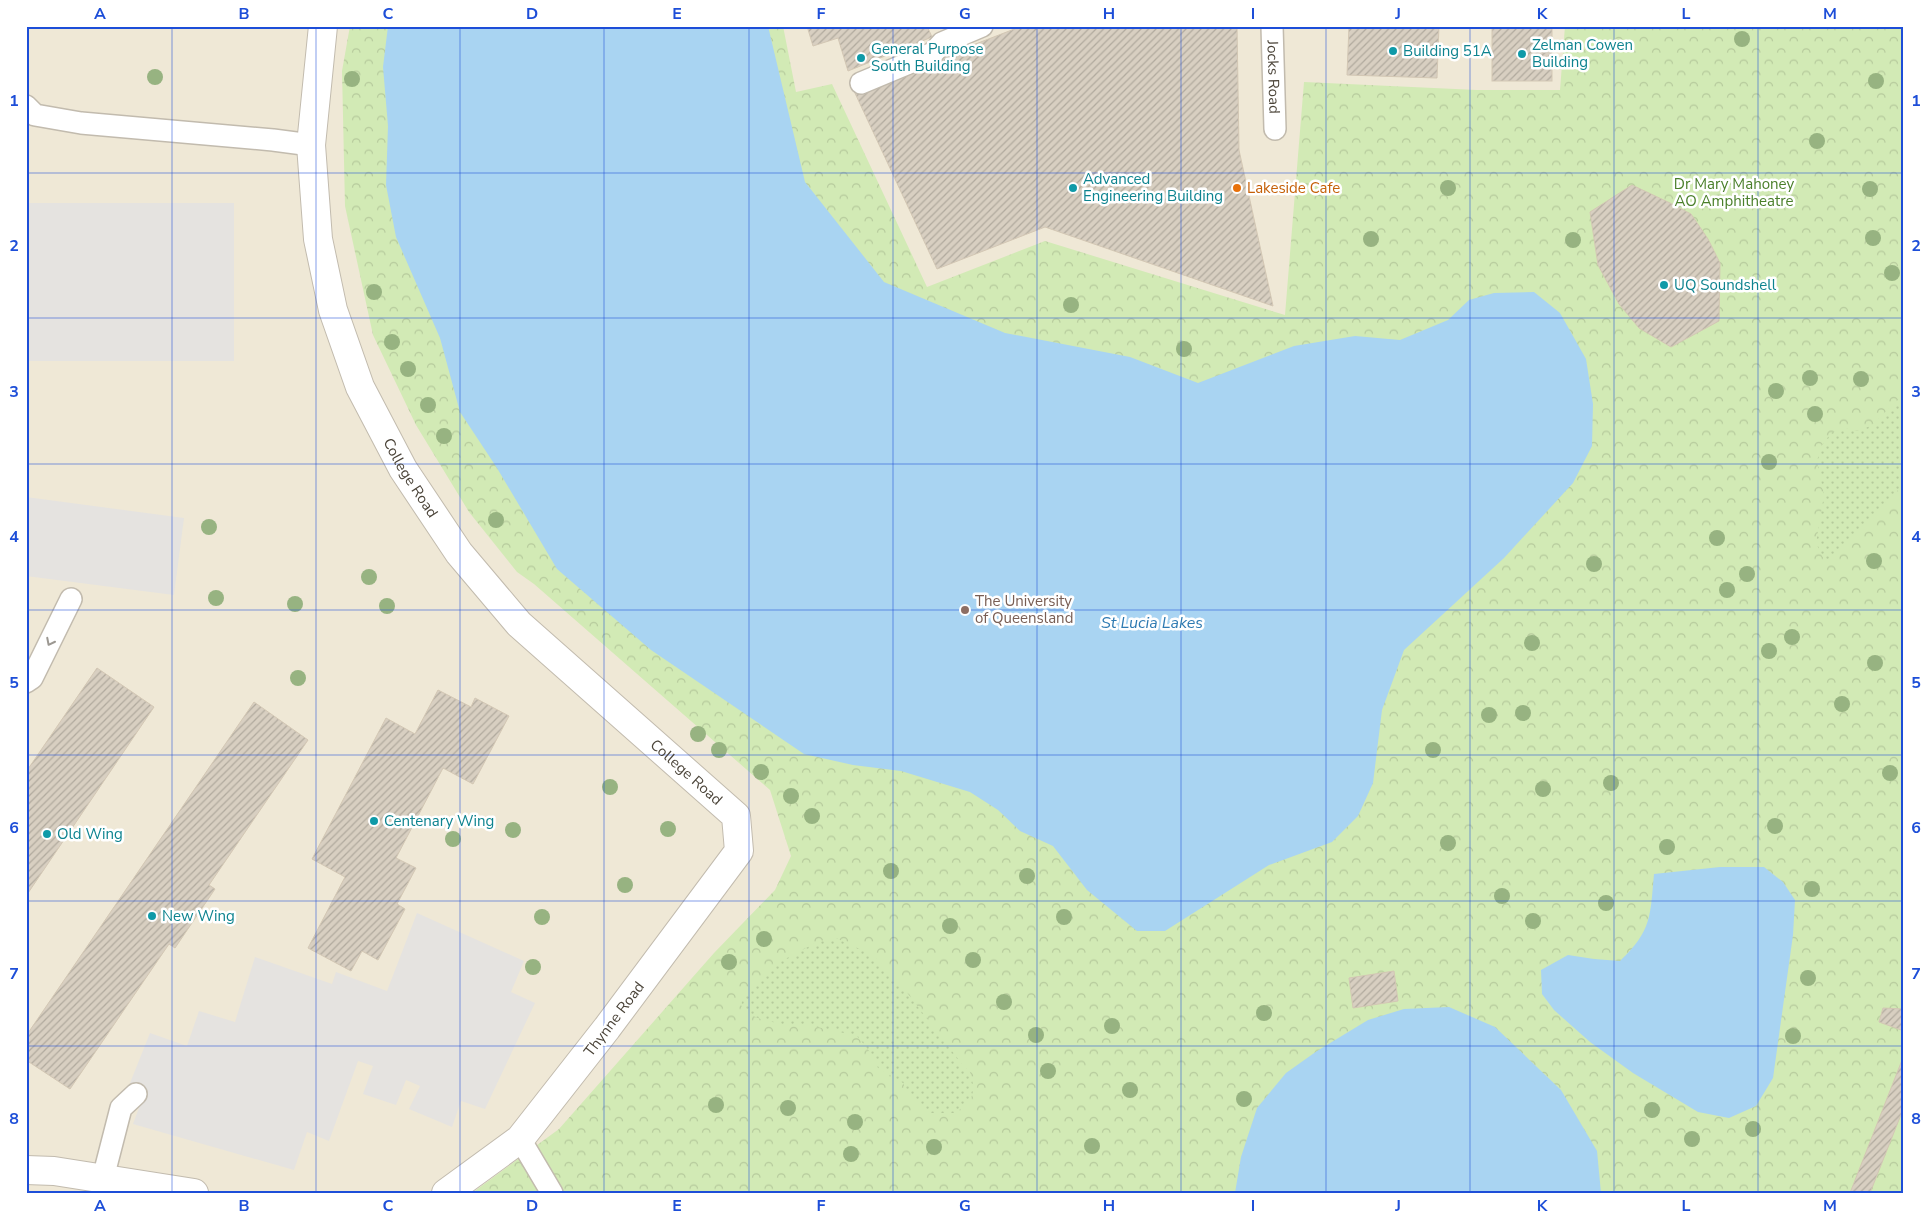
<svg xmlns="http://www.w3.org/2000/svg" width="1930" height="1219" font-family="'Nunito Sans',sans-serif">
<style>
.education{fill:#efe8d6}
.park{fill:url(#park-crowns)}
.garden{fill:url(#garden-dots)}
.parking{fill:#e5e3e0}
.water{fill:#a9d4f2}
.building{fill:url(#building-hatch);stroke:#d3c7b4}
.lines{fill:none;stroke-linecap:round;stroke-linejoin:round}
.lane-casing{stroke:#c2bbae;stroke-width:24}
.street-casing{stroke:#c2bbae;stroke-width:30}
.lane{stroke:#fff;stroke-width:21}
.street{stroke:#fff;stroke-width:28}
.tree{fill:#97b381}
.oneway{stroke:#9c9892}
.grid{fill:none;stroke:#1d4ed8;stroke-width:1;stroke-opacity:0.55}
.culture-dot{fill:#0f9aa8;stroke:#fff;stroke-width:2}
.food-dot{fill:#e8710a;stroke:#fff;stroke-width:2}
.education-dot{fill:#8d6e63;stroke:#fff;stroke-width:2}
.labels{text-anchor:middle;stroke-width:5;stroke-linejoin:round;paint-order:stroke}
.culture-label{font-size:15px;fill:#0d838f;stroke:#fff;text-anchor:start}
.street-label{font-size:15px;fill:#4b4439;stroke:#fff}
.park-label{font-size:15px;fill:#4a7f2a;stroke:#fff}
.food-label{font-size:15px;fill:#c56008;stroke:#fff;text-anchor:start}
.education-label{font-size:15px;fill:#785e54;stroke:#fff;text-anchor:start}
.water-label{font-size:16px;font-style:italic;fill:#2e7ab2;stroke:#fff}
.neatline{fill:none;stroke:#1d4ed8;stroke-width:2}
.grid-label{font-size:16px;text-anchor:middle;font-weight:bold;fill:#1d4ed8}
</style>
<defs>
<pattern id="park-crowns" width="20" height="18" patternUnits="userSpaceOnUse" patternTransform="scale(1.25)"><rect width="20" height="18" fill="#d2eab5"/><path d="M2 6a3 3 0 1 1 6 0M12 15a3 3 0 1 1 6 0" fill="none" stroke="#b6ca9c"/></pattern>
<pattern id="garden-dots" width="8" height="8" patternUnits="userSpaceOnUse" patternTransform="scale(1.25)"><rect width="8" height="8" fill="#d2eab5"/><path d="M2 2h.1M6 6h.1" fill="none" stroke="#b6ca9c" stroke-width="1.8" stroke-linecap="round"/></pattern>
<pattern id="building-hatch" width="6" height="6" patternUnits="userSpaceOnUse" patternTransform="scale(1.25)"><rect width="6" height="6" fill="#d8cfc1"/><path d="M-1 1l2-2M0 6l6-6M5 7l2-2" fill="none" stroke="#b1aa9e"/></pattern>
</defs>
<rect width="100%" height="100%" fill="#f6f3ec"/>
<rect class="education" x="26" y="26" width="1878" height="1167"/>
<polygon class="park" points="350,26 783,26 796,92 832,84 927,287 1045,241 1285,315 1304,82 1477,90 1560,90 1565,26 1904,26 1904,1193 472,1193 559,1129 714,953 775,890 791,856 770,790 534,584 517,572 469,512 416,425 373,335 345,206 342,71"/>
<g class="garden">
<polygon points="1904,394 1904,484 1826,564 1816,543 1824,495 1817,462 1820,448 1831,433 1843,428 1859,431 1872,425"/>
<polygon points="836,938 874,956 902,986 962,1064 970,1072 974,1088 970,1102 955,1113 931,1113 921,1108 909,1096 903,1083 878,1068 870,1052 857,1036 804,1024 782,1024 763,1020 746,1013 741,1005 744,995 766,975 774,965 819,941"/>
</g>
<g class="parking">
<rect x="26" y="203" width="208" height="158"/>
<polygon points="26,497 184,518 174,595 26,576"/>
<polygon points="417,913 524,961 511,992 535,1003 485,1109 461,1101 452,1127 409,1109 420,1086 406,1080 396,1105 363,1094 373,1066 358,1061 329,1141 307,1132 294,1170 133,1124 140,1105 136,1094 130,1083 150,1033 187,1046 199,1011 235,1022 255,957 332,984 336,972 387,991"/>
</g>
<g class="water">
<polygon points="388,26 768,26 805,182 884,282 1005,333 1130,357 1198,383 1294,346 1355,336 1400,340 1448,320 1469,300 1494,293 1534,292 1560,313 1586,359 1593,404 1592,446 1573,483 1504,558 1404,650 1382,710 1373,783 1358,816 1332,842 1269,865 1165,931 1137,931 1087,890 1053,846 1020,831 998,810 970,792 901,771 853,765 804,754 651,650 557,569 497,468 460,412 440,338 396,237 386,185 388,126 383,67"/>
<path d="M1720 867H1764L1783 882 1795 900 1793 935 1773 1078 1756 1106 1729 1118 1698 1112 1633 1073 1590 1042 1554 1010 1542 994 1541 970 1568 955 1594 959 1620 961C1652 930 1650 917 1654 874Z"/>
<polygon points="1449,1007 1495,1027 1561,1090 1597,1151 1601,1193 1235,1193 1241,1157 1257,1108 1286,1073 1317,1051 1368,1020 1404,1009"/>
</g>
<g class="building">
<polygon points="807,26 927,26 932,37 848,71 838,38 813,46"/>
<polygon points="1024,26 1237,26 1239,150 1273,306 1045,227 937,269 854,91 1017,28"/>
<polygon points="1349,26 1439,26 1437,78 1347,75"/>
<rect x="1492" y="26" width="60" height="55"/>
<polygon points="1632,185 1670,203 1691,214 1708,239 1720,263 1719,321 1671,347 1639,328 1619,304 1598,265 1590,212"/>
<polygon points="97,668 154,707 26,896 26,772"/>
<polygon points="438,690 471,707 475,698 509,716 473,784 443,768 396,858 416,868 397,904 405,909 378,960 362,951 351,971 308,948 345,877 312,859 386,718 415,734"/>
<polygon points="254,702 308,740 209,885 215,889 175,948 169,944 70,1089 26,1060 26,1036"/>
<polygon points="1394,971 1398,1001 1353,1008 1349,978"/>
<polygon points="1883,1008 1904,1009 1904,1031 1879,1022"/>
<polygon points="1904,1055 1904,1107 1870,1193 1850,1193"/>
</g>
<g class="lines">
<defs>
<g id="lane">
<path id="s1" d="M1272 26 1275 129"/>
<polyline points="861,83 933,53 942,43 982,26"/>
<polyline points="26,106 35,115 81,123 273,140 311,145"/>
<polyline points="26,682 32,678 71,599"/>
<polyline points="520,1139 552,1193"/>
<polyline points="103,1178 121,1108 136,1094"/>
</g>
<g id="street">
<path id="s2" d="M323 26 311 145 318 239 333 310 360 387 403 469 459 553 519 624 736 816 739 851 607 1028 520 1139 446 1193"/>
<polyline points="26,1170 54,1171 194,1193"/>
</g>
</defs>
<use href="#lane" class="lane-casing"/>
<use href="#street" class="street-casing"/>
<use href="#lane" class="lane"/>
<use href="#street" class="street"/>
</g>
<g class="tree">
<circle cx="1742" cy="39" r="8"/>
<circle cx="155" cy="77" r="8"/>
<circle cx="352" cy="79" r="8"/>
<circle cx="1876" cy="81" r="8"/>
<circle cx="1817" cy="141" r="8"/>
<circle cx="1448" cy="188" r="8"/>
<circle cx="1870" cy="189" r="8"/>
<circle cx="1873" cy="238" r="8"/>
<circle cx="1371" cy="239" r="8"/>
<circle cx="1573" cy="240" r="8"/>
<circle cx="1892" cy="273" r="8"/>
<circle cx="374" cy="292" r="8"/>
<circle cx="1071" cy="305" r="8"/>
<circle cx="392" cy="342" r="8"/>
<circle cx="1184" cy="349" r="8"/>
<circle cx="408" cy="369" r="8"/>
<circle cx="1810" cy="378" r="8"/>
<circle cx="1861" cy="379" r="8"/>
<circle cx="1776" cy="391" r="8"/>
<circle cx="428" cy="405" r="8"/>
<circle cx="1815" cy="414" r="8"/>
<circle cx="444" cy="436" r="8"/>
<circle cx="1769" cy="462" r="8"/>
<circle cx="496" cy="520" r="8"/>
<circle cx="209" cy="527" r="8"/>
<circle cx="1717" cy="538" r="8"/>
<circle cx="1874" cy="561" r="8"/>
<circle cx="1594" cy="564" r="8"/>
<circle cx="1747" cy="574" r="8"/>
<circle cx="369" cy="577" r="8"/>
<circle cx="1727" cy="590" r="8"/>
<circle cx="216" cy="598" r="8"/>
<circle cx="295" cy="604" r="8"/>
<circle cx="387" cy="606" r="8"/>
<circle cx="1792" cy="637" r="8"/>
<circle cx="1532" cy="643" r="8"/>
<circle cx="1769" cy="651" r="8"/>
<circle cx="1875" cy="663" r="8"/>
<circle cx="298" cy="678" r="8"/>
<circle cx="1842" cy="704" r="8"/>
<circle cx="1523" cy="713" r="8"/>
<circle cx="1489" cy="715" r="8"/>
<circle cx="698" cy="734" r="8"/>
<circle cx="719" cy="750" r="8"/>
<circle cx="1433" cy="750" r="8"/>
<circle cx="761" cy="772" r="8"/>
<circle cx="1890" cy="773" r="8"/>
<circle cx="1611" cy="783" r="8"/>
<circle cx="610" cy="787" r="8"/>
<circle cx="1543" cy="789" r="8"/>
<circle cx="791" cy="796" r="8"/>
<circle cx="812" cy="816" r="8"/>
<circle cx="1775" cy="826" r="8"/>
<circle cx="668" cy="829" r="8"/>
<circle cx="513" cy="830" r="8"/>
<circle cx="453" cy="839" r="8"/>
<circle cx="1448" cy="843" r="8"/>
<circle cx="1667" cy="847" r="8"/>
<circle cx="891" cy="871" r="8"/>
<circle cx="1027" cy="876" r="8"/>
<circle cx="625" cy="885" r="8"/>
<circle cx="1812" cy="889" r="8"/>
<circle cx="1502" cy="896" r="8"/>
<circle cx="1606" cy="903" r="8"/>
<circle cx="542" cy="917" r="8"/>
<circle cx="1064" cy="917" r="8"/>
<circle cx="1533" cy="921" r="8"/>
<circle cx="950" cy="926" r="8"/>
<circle cx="764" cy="939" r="8"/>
<circle cx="973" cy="960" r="8"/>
<circle cx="729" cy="962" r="8"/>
<circle cx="533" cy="967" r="8"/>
<circle cx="1808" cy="978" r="8"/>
<circle cx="1004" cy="1002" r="8"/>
<circle cx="1264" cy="1013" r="8"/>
<circle cx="1112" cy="1026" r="8"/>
<circle cx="1036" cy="1035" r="8"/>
<circle cx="1793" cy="1036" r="8"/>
<circle cx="1048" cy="1071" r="8"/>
<circle cx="1130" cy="1090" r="8"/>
<circle cx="1244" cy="1099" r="8"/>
<circle cx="716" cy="1105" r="8"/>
<circle cx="788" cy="1108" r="8"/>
<circle cx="1652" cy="1110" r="8"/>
<circle cx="855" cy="1122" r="8"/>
<circle cx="1753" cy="1129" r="8"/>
<circle cx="1692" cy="1139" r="8"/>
<circle cx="1092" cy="1146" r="8"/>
<circle cx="934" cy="1147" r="8"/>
<circle cx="851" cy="1154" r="8"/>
</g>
<defs><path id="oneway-chevron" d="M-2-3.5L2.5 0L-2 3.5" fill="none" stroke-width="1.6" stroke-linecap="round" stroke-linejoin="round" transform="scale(1.25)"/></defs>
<use class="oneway" href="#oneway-chevron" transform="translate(50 642) rotate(117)"/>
<path class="grid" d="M172 26V1193M316 26V1193M460 26V1193M604 26V1193M749 26V1193M893 26V1193M1037 26V1193M1181 26V1193M1326 26V1193M1470 26V1193M1614 26V1193M1758 26V1193M26 173H1904M26 318H1904M26 464H1904M26 610H1904M26 755H1904M26 901H1904M26 1046H1904"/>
<g class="culture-dot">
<circle cx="1393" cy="51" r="5"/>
<circle cx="1522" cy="54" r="5"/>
<circle cx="861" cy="58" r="5"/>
<circle cx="1073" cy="188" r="5"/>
<circle cx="1664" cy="285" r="5"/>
<circle cx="374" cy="821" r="5"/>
<circle cx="47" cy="834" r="5"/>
<circle cx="152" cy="916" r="5"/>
</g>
<circle class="food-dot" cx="1237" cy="188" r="5"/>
<circle class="education-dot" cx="965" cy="610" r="5"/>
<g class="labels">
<g class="culture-label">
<text x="1532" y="50">Zelman Cowen<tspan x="1532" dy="17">Building</tspan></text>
<text x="871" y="54">General Purpose<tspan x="871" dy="17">South Building</tspan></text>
<text x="1403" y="56">Building 51A</text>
<text x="1083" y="184">Advanced<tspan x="1083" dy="17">Engineering Building</tspan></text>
<text x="1674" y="290">UQ Soundshell</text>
<text x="384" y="826">Centenary Wing</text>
<text x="57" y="839">Old Wing</text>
<text x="162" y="921">New Wing</text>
</g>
<g class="street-label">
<text dy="5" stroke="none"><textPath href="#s1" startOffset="51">Jocks Road</textPath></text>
<text dy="5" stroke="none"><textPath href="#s2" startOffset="472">College Road</textPath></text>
<text dy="5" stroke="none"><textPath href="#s2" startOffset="878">College Road</textPath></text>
<text transform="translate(614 1019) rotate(-53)" y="5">Thynne Road</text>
</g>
<g class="park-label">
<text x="1734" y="189">Dr Mary Mahoney<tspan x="1734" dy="17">AO Amphitheatre</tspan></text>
</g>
<g class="food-label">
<text x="1247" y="193">Lakeside Cafe</text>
</g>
<g class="education-label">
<text x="975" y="606">The University<tspan x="975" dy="17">of Queensland</tspan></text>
</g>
<g class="water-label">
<text x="1152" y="628">St Lucia Lakes</text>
</g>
</g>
<rect width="1930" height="1219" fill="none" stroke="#ffffff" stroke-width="55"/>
<rect x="28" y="28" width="1874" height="1164" class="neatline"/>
<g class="grid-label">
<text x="100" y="19">A</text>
<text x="244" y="19">B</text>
<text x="388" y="19">C</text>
<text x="532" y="19">D</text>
<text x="677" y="19">E</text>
<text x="821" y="19">F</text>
<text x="965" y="19">G</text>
<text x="1109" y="19">H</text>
<text x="1253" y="19">I</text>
<text x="1398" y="19">J</text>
<text x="1542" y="19">K</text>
<text x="1686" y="19">L</text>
<text x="1830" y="19">M</text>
<text x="14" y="106">1</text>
<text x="1916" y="106">1</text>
<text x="14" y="251">2</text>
<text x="1916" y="251">2</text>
<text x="14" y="397">3</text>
<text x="1916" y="397">3</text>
<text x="14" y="542">4</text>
<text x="1916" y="542">4</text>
<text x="14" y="688">5</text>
<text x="1916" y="688">5</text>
<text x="14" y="833">6</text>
<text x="1916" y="833">6</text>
<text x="14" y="979">7</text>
<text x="1916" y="979">7</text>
<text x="14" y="1124">8</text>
<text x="1916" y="1124">8</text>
<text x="100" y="1211">A</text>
<text x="244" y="1211">B</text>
<text x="388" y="1211">C</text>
<text x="532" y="1211">D</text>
<text x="677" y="1211">E</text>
<text x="821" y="1211">F</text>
<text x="965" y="1211">G</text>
<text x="1109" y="1211">H</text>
<text x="1253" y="1211">I</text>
<text x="1398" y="1211">J</text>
<text x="1542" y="1211">K</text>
<text x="1686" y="1211">L</text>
<text x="1830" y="1211">M</text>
</g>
</svg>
